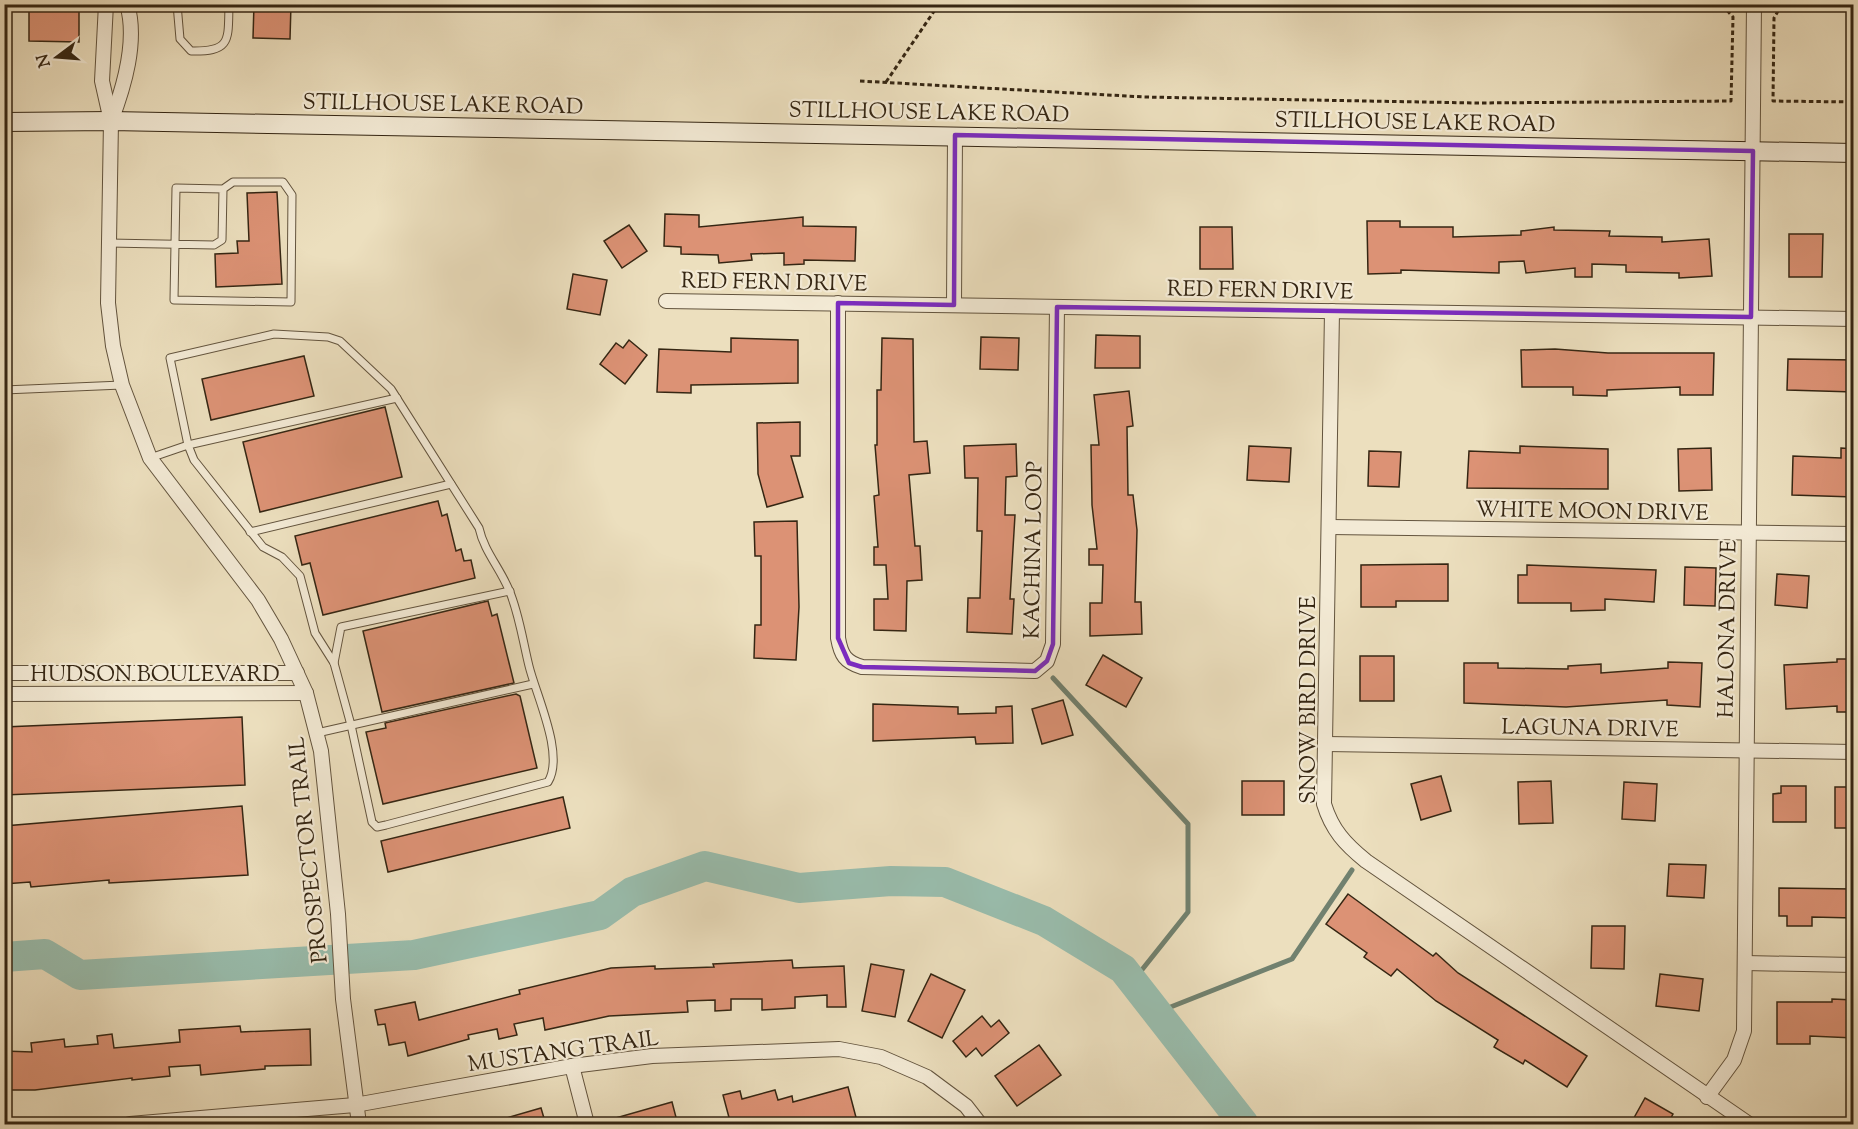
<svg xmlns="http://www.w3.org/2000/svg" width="1858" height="1129" font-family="'Sorts Mill Goudy',serif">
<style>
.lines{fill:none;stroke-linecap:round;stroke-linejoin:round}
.stream{stroke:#71816f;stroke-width:5}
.river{stroke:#99bdad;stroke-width:30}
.building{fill:#dc9275;stroke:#352613;stroke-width:1.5}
.service-casing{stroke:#63543e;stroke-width:9}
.minor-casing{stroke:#63543e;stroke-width:16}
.secondary-casing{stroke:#352613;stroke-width:20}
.path{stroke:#352613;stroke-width:3;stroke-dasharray:4.5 3;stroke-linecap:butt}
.service{stroke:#f3ead5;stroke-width:7}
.minor{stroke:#f3ead5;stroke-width:14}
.secondary{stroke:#f3ead5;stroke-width:18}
.marked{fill:none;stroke:#7b2cbf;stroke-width:4.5;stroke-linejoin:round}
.labels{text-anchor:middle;stroke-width:4.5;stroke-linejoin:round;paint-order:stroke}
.street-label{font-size:22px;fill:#352613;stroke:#f3ead5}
</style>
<rect width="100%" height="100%" fill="#ecdfbe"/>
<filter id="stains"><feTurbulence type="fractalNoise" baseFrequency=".00333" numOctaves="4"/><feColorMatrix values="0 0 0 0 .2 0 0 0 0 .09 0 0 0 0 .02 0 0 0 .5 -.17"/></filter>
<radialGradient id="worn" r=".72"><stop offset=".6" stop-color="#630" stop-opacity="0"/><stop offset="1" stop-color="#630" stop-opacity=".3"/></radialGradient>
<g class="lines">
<g class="stream">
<polyline points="1053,678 1188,824 1188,912 1133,981"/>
<polyline points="1158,1012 1292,959 1352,870"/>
</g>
<polyline class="river" points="4,957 45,954 80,975 414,955 600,915 632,892 705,866 799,888 891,881 945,882 1044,921 1123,969 1244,1124"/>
</g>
<g class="building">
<polygon points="29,4 79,4 79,42 29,41"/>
<polygon points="254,4 291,4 290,39 253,38"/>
<polygon points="277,192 282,284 216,287 215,254 238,253 237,241 249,241 247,193"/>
<polygon points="665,214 699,215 699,227 803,217 803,226 856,227 855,261 804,260 804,264 784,265 784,253 751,254 752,260 719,263 718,255 681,254 681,247 664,246"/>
<polygon points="1367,221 1400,221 1400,227 1453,227 1453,237 1521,235 1521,231 1554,227 1554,230 1610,231 1609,236 1662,237 1662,242 1709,239 1712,276 1679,278 1679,273 1626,272 1626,265 1592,264 1592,277 1575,277 1575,268 1526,273 1524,261 1499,262 1499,273 1401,270 1401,273 1368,274"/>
<polygon points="629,225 647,251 622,268 604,241"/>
<polygon points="1200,227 1232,227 1233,269 1200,269"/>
<polygon points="1789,234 1823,234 1822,277 1789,277"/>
<polygon points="573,274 607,280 600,315 567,309"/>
<polygon points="1096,335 1140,336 1140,368 1095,368"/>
<polygon points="981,337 1019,338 1018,370 980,369"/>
<polygon points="731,338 798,340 798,383 691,385 691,393 657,392 659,349 731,352"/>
<polygon points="882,338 913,339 914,442 927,441 930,473 909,475 915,546 920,546 922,580 907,581 906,631 874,630 874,599 888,599 886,565 874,565 874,547 878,547 874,496 879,495 875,445 877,445 877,390 881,390"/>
<polygon points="629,340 647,355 625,384 600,364 616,343 623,348"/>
<polygon points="1555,349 1608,353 1714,353 1713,395 1680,395 1680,387 1607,390 1607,396 1573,395 1573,387 1522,387 1521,350"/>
<polygon points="304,356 314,396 211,420 202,379"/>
<polygon points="1788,359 1854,360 1854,392 1787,390"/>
<polygon points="1129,391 1133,426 1127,427 1128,495 1133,495 1137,530 1135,602 1141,602 1142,634 1090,636 1090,603 1102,603 1103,565 1089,565 1089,549 1097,549 1092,505 1091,445 1099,445 1094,395"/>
<polygon points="385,407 402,477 260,512 243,442"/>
<polygon points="800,422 800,456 791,456 803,497 767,507 758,474 757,423"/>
<polygon points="1016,444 1017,476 1006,477 1005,515 1015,515 1010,599 1014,599 1012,634 967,632 968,598 980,598 982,531 977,531 978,478 965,478 964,446"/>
<polygon points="1249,446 1291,448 1289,482 1247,480"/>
<polygon points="1520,446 1608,449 1608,489 1467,488 1469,451 1520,453"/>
<polygon points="1711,448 1712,490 1679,491 1678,449"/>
<polygon points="1841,448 1854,449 1854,497 1792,495 1793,456 1841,458"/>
<polygon points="1369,451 1401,452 1399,487 1368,486"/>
<polygon points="438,501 442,516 447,514 456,551 461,549 464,561 471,560 475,578 323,615 310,563 302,565 295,536"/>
<polygon points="797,521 799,607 796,660 754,658 755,625 761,625 761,556 755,556 754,522"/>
<polygon points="1448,564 1448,601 1396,601 1396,607 1361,607 1361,565"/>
<polygon points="1527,565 1656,570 1654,602 1605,599 1605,610 1571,611 1571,603 1518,603 1518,575 1527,575"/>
<polygon points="1685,567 1716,568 1715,606 1684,605"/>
<polygon points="1777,574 1809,576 1807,608 1775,605"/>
<polygon points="488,601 492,616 497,614 514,683 382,712 363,631"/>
<polygon points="1103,655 1142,678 1126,707 1086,685"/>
<rect x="1360" y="656" width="34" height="45"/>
<polygon points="1837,659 1854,659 1854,712 1837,712 1837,706 1786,709 1784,665 1837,662"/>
<polygon points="1668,662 1702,663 1700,707 1667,705 1667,700 1566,707 1464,703 1464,663 1498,663 1498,668 1568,669 1568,666 1601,664 1601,673 1668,668"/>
<polygon points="516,694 520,696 537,768 383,804 366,732 386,728 385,723"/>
<polygon points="1063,700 1073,735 1042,744 1032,709"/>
<polygon points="873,704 958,707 958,714 996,713 996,707 1012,706 1013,743 976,744 975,737 873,741"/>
<polygon points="242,717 245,785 4,795 4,727"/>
<polygon points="1441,776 1451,811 1421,820 1411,784"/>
<rect x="1242" y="781" width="42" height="34"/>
<polygon points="1551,781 1553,823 1519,824 1518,782"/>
<polygon points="1624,782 1657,784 1655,821 1622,819"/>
<polygon points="1781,786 1806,786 1806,822 1773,822 1773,794 1781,793"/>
<rect x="1835" y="787" width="19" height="41"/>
<polygon points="563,797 570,828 388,872 381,841"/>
<polygon points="242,806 248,875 109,883 109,880 31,887 30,882 4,884 4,826"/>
<polygon points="1669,864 1706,865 1704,898 1667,896"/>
<polygon points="1779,888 1854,889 1854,918 1812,917 1812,926 1787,926 1787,916 1779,916"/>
<polygon points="1348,894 1433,956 1436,953 1458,973 1587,1056 1567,1087 1525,1060 1523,1064 1494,1047 1498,1040 1436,1001 1397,969 1391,976 1364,957 1367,953 1326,924"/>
<polygon points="1592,926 1625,926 1624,969 1591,968"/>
<polygon points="792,960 793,968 844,966 846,1007 827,1007 827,995 795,997 795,1008 762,1010 762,999 731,999 731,1010 715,1011 715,1000 687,1001 688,1012 609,1016 545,1030 543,1018 514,1024 517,1035 499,1039 497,1029 468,1035 469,1039 408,1056 405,1042 389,1045 385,1024 378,1025 375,1010 415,1002 419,1020 520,994 519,990 611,968 655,966 655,969 714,967 713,964"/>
<polygon points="871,964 904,970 895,1017 862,1011"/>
<polygon points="931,974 965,990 942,1038 908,1021"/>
<polygon points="1660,974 1703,979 1699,1011 1656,1006"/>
<polygon points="1832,999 1854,1000 1854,1038 1810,1036 1810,1044 1777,1044 1777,1002 1832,1002"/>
<polygon points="982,1016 991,1027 999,1020 1009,1033 982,1056 976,1048 966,1057 953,1041"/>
<polygon points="240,1026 241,1032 310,1029 311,1065 265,1066 265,1069 201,1075 200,1065 169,1067 170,1076 132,1080 132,1078 35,1090 4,1090 4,1051 32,1052 31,1043 64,1039 65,1047 98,1044 97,1036 112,1034 114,1048 180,1042 179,1030"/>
<polygon points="1039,1045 1061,1075 1017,1106 995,1076"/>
<polygon points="848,1087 858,1125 817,1125 815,1119 796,1125 731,1125 723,1095 740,1091 742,1099 775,1090 778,1100 792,1096 793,1102"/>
<polygon points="1645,1098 1673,1114 1667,1125 1630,1125"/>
<polygon points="672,1102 678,1125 605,1125 605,1121"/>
<polygon points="541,1108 546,1125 496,1125 496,1121"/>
</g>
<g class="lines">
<defs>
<g id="service">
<path d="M177 4 180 39 191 51C232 52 228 40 229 4"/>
<polyline points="109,243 214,245 222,240 223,189 233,182 283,182 292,195 291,302 174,300 176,188 223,189"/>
<path d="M274 334 328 337 340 341 391 389 479 528C484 551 500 568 509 590 519 613 523 642 529 666 536 695 565 755 548 782L386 825 377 827 372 822 351 725 334 663 315 633 300 576 282 557 263 547 194 460 188 445 170 358Z"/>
<polyline points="4,390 122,385"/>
<polyline points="150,458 188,445 397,398"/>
<polyline points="250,532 451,484"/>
<polyline points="334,663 341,627 510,591"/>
<polyline points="317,733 533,684"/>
</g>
<g id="minor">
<polyline points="106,4 102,81 111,121 108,303 113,346 122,385 150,458 258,600 281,639 306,693 321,751 338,914 343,999 359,1124"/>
<path d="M111 121C124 87 138 41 127 4"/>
<polyline points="666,301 1854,319"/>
<path d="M838 303V638C841 655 845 662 862 667L1035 671 1047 661 1053 644 1057 307"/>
<polyline points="954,305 955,135"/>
<path d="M1332 311 1324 804C1332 830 1345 844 1366 861L1749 1124"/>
<polyline points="1330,527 1854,534"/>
<polyline points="4,673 297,673"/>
<polyline points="4,694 306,693"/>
<polyline points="1326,744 1854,752"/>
<polyline points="1745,963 1854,965"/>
<polyline points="572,1066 587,1124"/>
<polyline points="1707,1097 1734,1060 1744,1031 1754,4"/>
<polyline points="130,1124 355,1105 572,1066 652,1056 839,1049 881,1057 927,1077 966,1106 980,1124"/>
</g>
<polyline id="secondary" points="4,122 111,121 1854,153"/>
</defs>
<use href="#service" class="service-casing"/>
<use href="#minor" class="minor-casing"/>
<use href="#secondary" class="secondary-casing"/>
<g class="path">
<polyline points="1782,4 1774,18 1773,101 1854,102"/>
<polyline points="860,81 1144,97 1477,103 1731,101 1733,17 1725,8 1726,4"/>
<polyline points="886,82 939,4"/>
</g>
<use href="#service" class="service"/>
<use href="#minor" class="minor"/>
<use href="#secondary" class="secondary"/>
</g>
<path class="marked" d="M955 135 1753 151 1751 317 1057 307 1053 644 1047 661 1035 671 862 667 849 663 838 638V303L954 305Z"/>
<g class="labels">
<g class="street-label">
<text transform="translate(443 103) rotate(1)" y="8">STILLHOUSE LAKE ROAD</text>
<text transform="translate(929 111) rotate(1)" y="8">STILLHOUSE LAKE ROAD</text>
<text transform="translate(1415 121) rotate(1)" y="8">STILLHOUSE LAKE ROAD</text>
<text transform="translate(774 281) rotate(1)" y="8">RED FERN DRIVE</text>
<text transform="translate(1260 289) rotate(1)" y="8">RED FERN DRIVE</text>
<text transform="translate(1592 510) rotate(1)" y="8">WHITE MOON DRIVE</text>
<text transform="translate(1032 550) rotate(-89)" y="8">KACHINA LOOP</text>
<text transform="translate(1726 629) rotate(-89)" y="8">HALONA DRIVE</text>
<text x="155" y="681">HUDSON BOULEVARD</text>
<text transform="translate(1307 700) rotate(-90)" y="8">SNOW BIRD DRIVE</text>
<text transform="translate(1590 727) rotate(1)" y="8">LAGUNA DRIVE</text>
<text transform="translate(307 850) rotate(-96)" y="8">PROSPECTOR TRAIL</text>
<text transform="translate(563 1050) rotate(-8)" y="8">MUSTANG TRAIL</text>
</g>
</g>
<rect width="1858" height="1129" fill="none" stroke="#ecdfbe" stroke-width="24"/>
<rect x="6" y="6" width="1846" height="1117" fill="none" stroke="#352613" stroke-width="3"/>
<rect x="12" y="12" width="1834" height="1105" fill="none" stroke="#352613" stroke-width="1.5"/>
<g transform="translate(57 57) rotate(254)" stroke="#f3ead5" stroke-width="4.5" paint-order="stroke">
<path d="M0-4.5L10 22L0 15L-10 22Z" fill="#352613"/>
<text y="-9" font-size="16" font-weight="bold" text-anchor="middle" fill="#352613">N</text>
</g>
<rect width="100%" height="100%" filter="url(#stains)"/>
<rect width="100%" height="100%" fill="url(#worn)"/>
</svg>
